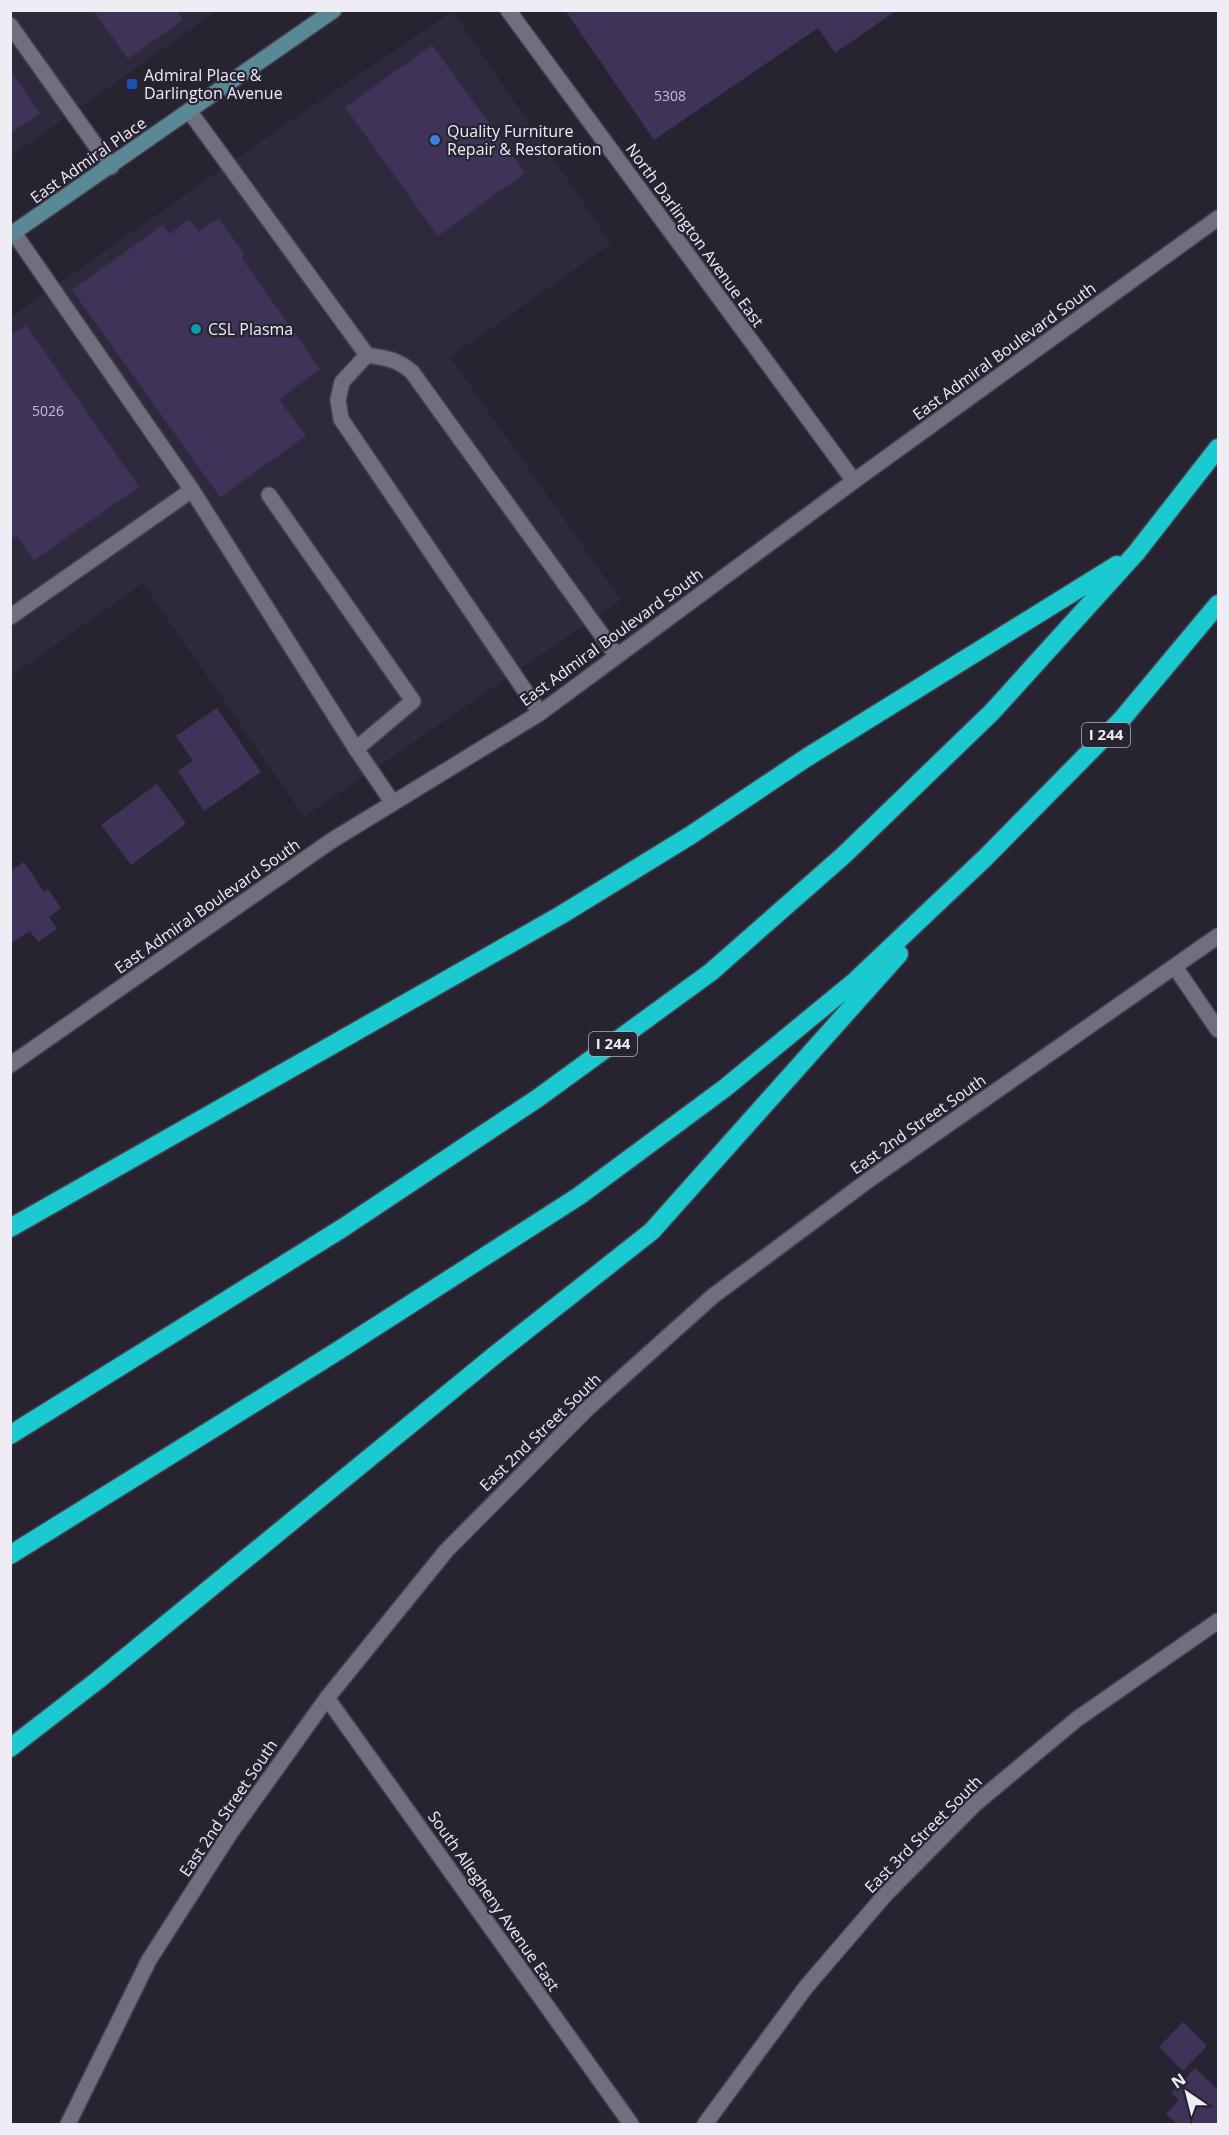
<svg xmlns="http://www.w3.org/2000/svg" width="1229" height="2135" font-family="'Open Sans',sans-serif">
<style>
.built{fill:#2f293d}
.building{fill:#40335a}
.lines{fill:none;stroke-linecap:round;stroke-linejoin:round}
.lane-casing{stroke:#46424e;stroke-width:18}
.street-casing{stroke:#46424e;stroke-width:18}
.secondary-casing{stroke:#46424e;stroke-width:18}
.highway-casing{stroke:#46424e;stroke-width:21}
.lane{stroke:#736e7f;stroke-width:15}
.street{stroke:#736e7f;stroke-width:15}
.secondary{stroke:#598997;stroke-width:15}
.highway{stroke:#1bc9d0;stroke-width:18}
.transit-dot{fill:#1a4fb4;stroke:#272331;stroke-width:2}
.shop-dot{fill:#3f7fe0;stroke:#272331;stroke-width:2}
.culture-dot{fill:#0f9aa8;stroke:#272331;stroke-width:2}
.labels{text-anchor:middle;stroke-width:4.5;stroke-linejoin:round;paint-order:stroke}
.number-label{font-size:14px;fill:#c3becf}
.shield{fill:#272331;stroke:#b3b0bb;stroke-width:1.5}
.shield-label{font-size:15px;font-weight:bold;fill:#efecf6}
.poi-label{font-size:16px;fill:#efecf6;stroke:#272331;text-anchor:start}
.street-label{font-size:16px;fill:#efecf6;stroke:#272331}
</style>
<rect width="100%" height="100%" fill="#272331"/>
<g class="built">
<polygon points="11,11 217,11 11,156"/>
<polygon points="453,11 611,244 450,357 621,600 304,817 143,583 11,676 11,317 290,121"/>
</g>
<g class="building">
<polygon points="93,10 176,10 183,20 128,59"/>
<polygon points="565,10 897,10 835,53 818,28 654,140"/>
<polygon points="432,45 525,173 438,236 345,107"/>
<polygon points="10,70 40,113 10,134"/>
<polygon points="219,218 244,254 241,257 320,369 279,399 306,436 220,497 72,290 163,225 170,234 189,219 199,232"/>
<polygon points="26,325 139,487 34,560 17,536 10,540 10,336"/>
<polygon points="217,708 261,772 204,811 178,771 193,761 176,736"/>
<polygon points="157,784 186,824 131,865 101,825"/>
<polygon points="24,862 44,892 48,889 61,908 49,917 57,929 38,942 30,931 10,944 10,871"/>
<polygon points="1183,2022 1207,2046 1183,2071 1159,2047"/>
<polygon points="1195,2068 1218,2090 1218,2124 1177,2124 1166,2114 1179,2100 1171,2093"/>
</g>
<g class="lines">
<defs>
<g id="lane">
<polyline points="10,25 111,167"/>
<path d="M190 112 367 355C386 358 397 359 412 372L617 656"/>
<polyline points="14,233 192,490 356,749 393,803"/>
<polyline points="367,355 342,382 338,400 341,419 540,713"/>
<polyline points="269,495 413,701 356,749"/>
<polyline points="10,617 192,490"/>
</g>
<g id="street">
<polyline points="508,10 854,481"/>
<polyline points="1175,967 1218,1030"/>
<polyline points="10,1065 331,841 540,713 854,481 1218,218"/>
<polyline points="327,1698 631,2124"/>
<polyline points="68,2124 149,1960 231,1832 327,1698 446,1551 586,1410 713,1296 870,1179 1218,936"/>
<polyline points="705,2124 806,1987 885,1895 975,1804 1077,1719 1218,1621"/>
</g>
<polyline id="secondary" points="10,235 334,10"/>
<g id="highway">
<polyline points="10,1228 561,915 691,835 806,758 1117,565"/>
<polyline points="10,1435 341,1229 538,1098 711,972 844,855 992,712 1136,553 1218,448"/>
<polyline points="10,1555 336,1352 579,1196 725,1088 854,982 985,858 1122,719 1218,604"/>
<polyline points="10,1748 98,1680 495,1355 652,1231 899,954"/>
</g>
</defs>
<use href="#lane" class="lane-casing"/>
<use href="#street" class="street-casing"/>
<use href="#secondary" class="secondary-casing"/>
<use href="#highway" class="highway-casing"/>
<use href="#lane" class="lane"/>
<use href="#street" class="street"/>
<use href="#secondary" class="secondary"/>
<use href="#highway" class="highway"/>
</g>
<rect class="transit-dot" x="126" y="78" width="12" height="12" rx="3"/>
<circle class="shop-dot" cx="435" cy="140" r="6"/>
<circle class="culture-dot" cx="196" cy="329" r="6"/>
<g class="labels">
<g class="number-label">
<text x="670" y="101">5308</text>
<text x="48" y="416">5026</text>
</g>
<g class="shield">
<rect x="1082" y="723" width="48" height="24" rx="4.5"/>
<rect x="589" y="1032" width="48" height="24" rx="4.5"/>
</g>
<g class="shield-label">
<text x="1106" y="740">I 244</text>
<text x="613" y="1049">I 244</text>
</g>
<g class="poi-label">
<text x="144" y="81">Admiral Place &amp;<tspan x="144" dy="18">Darlington Avenue</tspan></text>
<text x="447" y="137">Quality Furniture<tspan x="447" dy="18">Repair &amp; Restoration</tspan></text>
<text x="208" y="335">CSL Plasma</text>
</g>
<g class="street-label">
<text transform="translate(88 160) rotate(-35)" y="6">East Admiral Place</text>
<text transform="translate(695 235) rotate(54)" y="6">North Darlington Avenue East</text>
<text transform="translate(1004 351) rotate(-36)" y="6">East Admiral Boulevard South</text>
<text transform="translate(611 637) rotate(-36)" y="6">East Admiral Boulevard South</text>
<text transform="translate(207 906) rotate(-35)" y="6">East Admiral Boulevard South</text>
<text transform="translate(918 1124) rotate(-35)" y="6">East 2nd Street South</text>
<text transform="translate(540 1432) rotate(-44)" y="6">East 2nd Street South</text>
<text transform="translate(228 1808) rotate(-56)" y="6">East 2nd Street South</text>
<text transform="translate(923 1834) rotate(-45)" y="6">East 3rd Street South</text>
<text transform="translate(494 1901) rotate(55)" y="6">South Allegheny Avenue East</text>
</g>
</g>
<rect width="1229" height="2135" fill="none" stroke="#efecf6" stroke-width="24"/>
<g transform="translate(1187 2093) rotate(325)" stroke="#272331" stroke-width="4.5" paint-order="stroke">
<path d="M0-4.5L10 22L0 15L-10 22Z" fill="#efecf6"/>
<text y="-9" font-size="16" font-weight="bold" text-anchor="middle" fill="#efecf6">N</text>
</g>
</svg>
